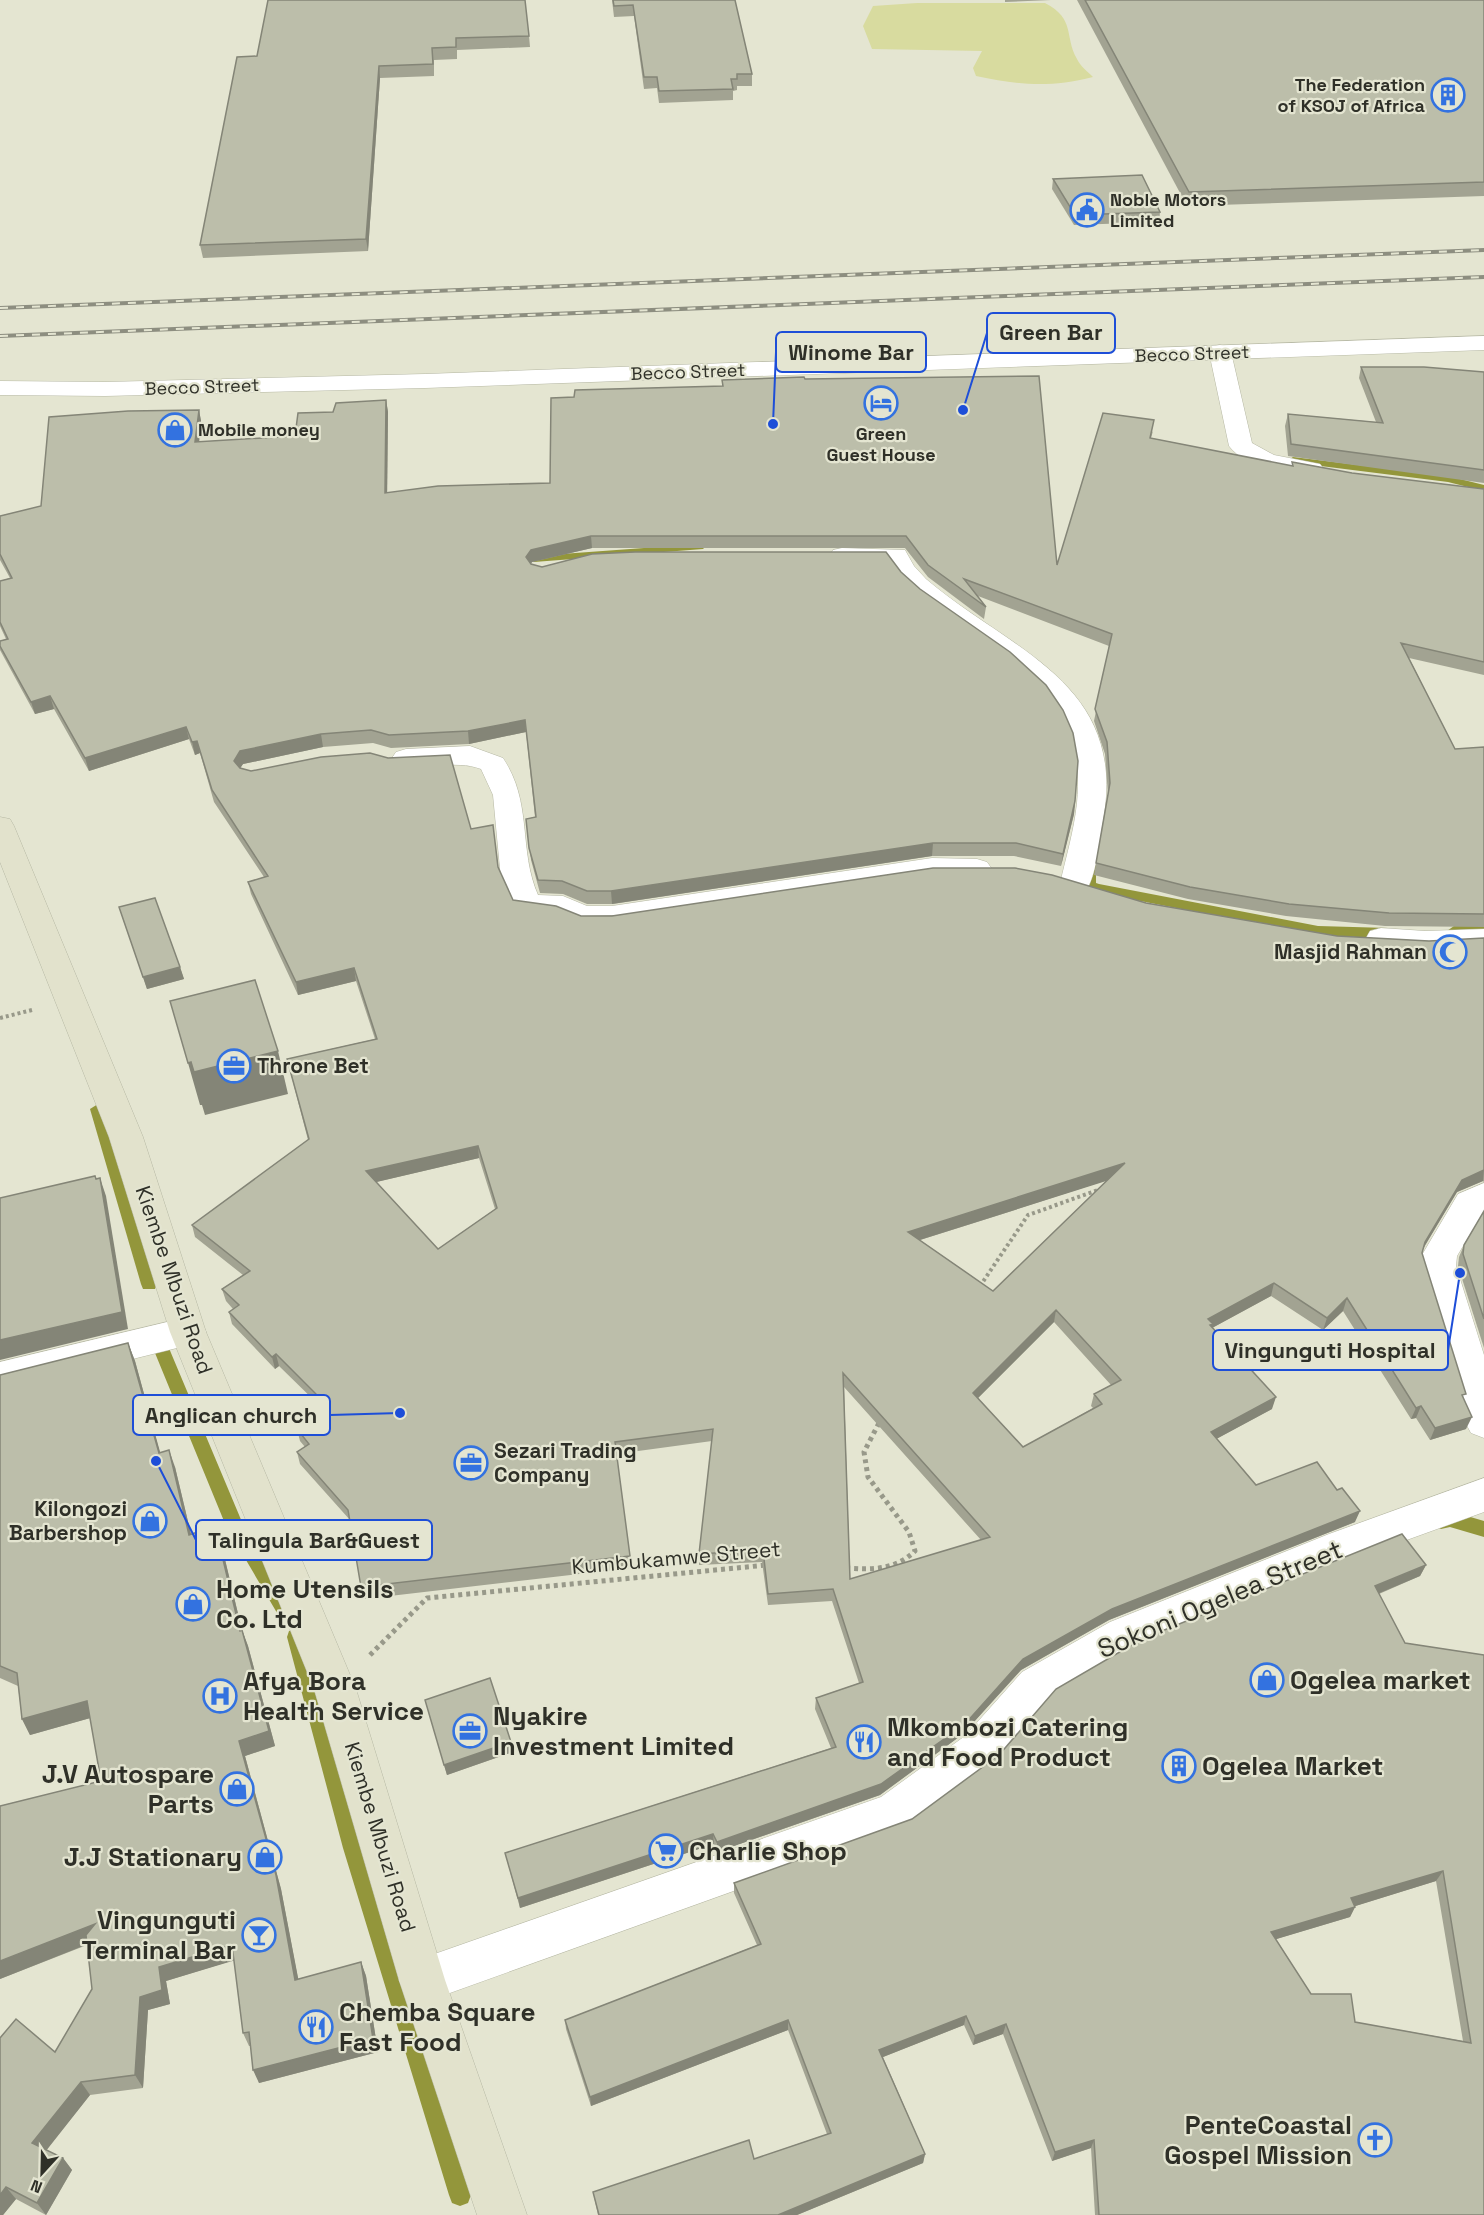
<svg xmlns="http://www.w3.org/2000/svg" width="1484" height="2215" font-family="'Space Grotesk',sans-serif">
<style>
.green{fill:#d8db9f}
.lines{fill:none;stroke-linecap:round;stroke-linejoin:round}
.stream{fill:#93963b;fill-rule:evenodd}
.minor-casing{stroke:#b6b8a4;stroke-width:1}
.tertiary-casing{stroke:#b6b8a4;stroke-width:1}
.secondary-casing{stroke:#b6b8a4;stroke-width:1}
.path-far1{stroke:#98998a;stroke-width:4;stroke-dasharray:3 3;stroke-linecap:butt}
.path{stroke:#98998a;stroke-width:5;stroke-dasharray:4 4;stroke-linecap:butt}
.minor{fill:#fff;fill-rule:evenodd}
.tertiary{fill:#fff;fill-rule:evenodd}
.secondary{fill:#e2e2cc;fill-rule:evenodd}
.rail-casing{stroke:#8d8e80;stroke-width:4}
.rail{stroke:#e4e5d1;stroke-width:2;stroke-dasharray:8;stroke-linecap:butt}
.wall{fill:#a2a392;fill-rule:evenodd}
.shaded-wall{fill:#848577}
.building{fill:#bcbeaa;stroke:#848577;stroke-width:1.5;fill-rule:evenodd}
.labels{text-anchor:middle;stroke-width:4.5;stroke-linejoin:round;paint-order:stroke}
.far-poi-label{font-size:18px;font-weight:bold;fill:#2f3028;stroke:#e4e5d1;text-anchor:start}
.far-street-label{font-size:18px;fill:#2f3028;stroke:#e4e5d1}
.poi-label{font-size:21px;font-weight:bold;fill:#2f3028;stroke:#e4e5d1;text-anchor:end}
.street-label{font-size:21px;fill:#2f3028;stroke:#e4e5d1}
.near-poi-label{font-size:26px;font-weight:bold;fill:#2f3028;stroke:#e4e5d1;text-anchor:start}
.near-street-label{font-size:26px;fill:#2f3028;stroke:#e4e5d1}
.leader{fill:none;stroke:#1d4ed8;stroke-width:2}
.callout-dot{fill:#1d4ed8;stroke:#e4e5d1;stroke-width:2}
.callout{fill:#e4e5d1;stroke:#1d4ed8;stroke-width:2}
.callout-label{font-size:22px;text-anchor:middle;font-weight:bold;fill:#2f3028}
</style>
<rect width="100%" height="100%" fill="#e4e5d1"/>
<path class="green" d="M917 3H1045C1076 19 1064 36 1077 59 1080 66 1088 72 1093 77 1049 88 1020 85 976 76L973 68 982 51 872 49 863 26 873 6Z"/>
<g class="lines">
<g class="stream">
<polygon points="1293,457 1448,476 1484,485 1484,491 1448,482 1289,462 1288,460"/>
<polygon points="699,544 705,547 703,549 534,562 528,559 534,556"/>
<polygon points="1089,861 1096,865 1096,883 1099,884 1318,926 1388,928 1395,933 1388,938 1318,936 1095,892 1082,885 1082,865"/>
<polygon points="1484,924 1484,934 1454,936 1447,931 1454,926"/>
<polygon points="98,1104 106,1109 157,1284 155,1289 143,1289 141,1284 90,1109"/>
<polygon points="163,1346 169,1348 171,1353 242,1522 292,1606 295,1612 292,1618 286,1620 280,1618 226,1526 155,1353 157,1348"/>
<polygon points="1450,1511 1484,1521 1484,1537 1450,1527 1441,1529 1435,1526 1432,1521 1435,1516"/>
<polygon points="296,1629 303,1631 305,1637 363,1848 471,2195 468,2203 460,2206 452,2203 449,2195 343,1848 287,1637 289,1631"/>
</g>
<defs>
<g id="minor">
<path d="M1220 345 1228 347 1231 352 1252 443 1274 455 1320 464 1324 469 1320 474C1297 480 1244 467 1229 446L1209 352 1212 347Z"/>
<path d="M842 548 905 550 914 566 926 579C1010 651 1128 682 1103 821 1099 842 1097 873 1086 891L1075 894 1064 891 1060 884C1066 857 1074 831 1077 803 1086 712 1033 676 966 631 936 611 906 593 887 562L833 560 830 555 833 550Z"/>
<path d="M470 746 503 758C533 803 518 849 538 895L563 896 587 906H612L932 858 977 859 987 862 992 869 987 876 977 879 932 878 612 926H582L558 916 516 912 501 879 493 795 481 769C454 759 425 771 396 764L392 758 396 752 406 749Z"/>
<polygon points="1381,928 1425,931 1484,929 1484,949 1425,951 1370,945 1366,938 1370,931"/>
<polygon points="1484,1183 1484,1211 1457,1256 1456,1266 1484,1355 1484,1438 1471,1433 1465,1422 1464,1410 1420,1266 1422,1255 1458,1194"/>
<polygon points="188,1317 201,1322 206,1332 201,1342 0,1392 0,1362"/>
<polygon points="1484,1478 1484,1512 1357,1558 1138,1648 1052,1698 995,1764 909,1828 422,2003 406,1996 399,1980 406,1964 881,1797 965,1736 1022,1672 1110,1622 1329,1534"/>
</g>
<polygon id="tertiary" points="1484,336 1484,350 425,388 105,396 0,395 0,381 105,382 425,374"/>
<polygon id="secondary" points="0,817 10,819 14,826 143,1137 206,1332 356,1689 445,1980 527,2215 477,2215 399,1980 314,1689 170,1332 109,1137 0,862"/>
</defs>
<use href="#minor" class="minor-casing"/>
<use href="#tertiary" class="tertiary-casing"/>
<use href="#secondary" class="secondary-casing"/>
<g class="path-far1">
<polyline points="0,1018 32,1010"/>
<polyline points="980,1286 1028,1215 1101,1189"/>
</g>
<g class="path">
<path d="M846 1568C872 1570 895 1570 915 1551L909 1532 868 1477 864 1452 880 1421"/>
<polyline points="370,1655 427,1598 767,1565"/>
</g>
<use href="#minor" class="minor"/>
<use href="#tertiary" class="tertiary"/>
<use href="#secondary" class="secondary"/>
<defs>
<g id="rail">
<polyline points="0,308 1484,250"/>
<polyline points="0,336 1484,277"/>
</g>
</defs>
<use href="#rail" class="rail-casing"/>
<use href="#rail" class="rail"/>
</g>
<g class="wall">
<polygon points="268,0 529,36 530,47 457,50 457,59 434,60 434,76 380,78 368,251 203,258 200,245 257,56"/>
<polygon points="612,0 735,0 752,74 752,86 737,86 737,90 733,91 733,100 659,103 657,88 644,89 634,16 614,17"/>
<polygon points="1005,0 1051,0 1005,2"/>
<polygon points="1077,0 1484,0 1484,196 1187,206"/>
<polygon points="1053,179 1160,212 1159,222 1074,225 1052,189"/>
<polygon points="1361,367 1484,372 1484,483 1288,456 1285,426 1288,414 1376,422 1359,378"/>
<path d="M805 379 1057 565 1153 431 1151 438 1292 466V462L1352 473 1484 489V675L1409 658 1455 749 1484 747V927L1385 926 1286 916 1188 899 1094 875 1108 795 1105 754 1094 721 1109 646 978 596 986 607 984 619 928 577 905 548H592L532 562 531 564 1075 801 1074 814 1061 866 1014 856H932L612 904H587L563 894 540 893 531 860 526 819 535 817 526 732 469 744 391 748 373 743 323 747 243 764 240 768 471 829 498 868 513 900 581 916 1146 903 1337 936 1429 941 1484 938V1182L1483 1181 1457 1192 1423 1248 1422 1253 1464 1399 1466 1429 1430 1440 1416 1418 1411 1419 1343 1311 1323 1330 1271 1296 1212 1328 1272 1409 1216 1439 1256 1485 1355 1522 1109 1620 1021 1670 963 1734 880 1795 717 1852 714 1844 520 1908 505 1853 831 1748 815 1709 816 1698 859 1683 832 1601 768 1605 762 1562 699 1565V1554L712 1441 616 1454 631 1568 364 1599 361 1587 350 1520 300 1464 297 1452 305 1447 300 1441 297 1429 325 1411 279 1366 275 1369 232 1324 229 1312 233 1309 226 1301 222 1289 243 1275 195 1237 192 1225 308 1140 287 1059 375 1039 356 981 298 995 251 894 248 882 264 877 214 802 200 753 195 755 189 739 89 771 54 709 35 714 0 650V641L6 639 0 626V581L10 578 0 560V516L41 506 199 410 201 421 199 442 295 436 333 412 386 400 388 412 387 493 550 483 574 397 722 386V380ZM479 1158 495 1209 438 1249 376 1182ZM1107 1180 993 1291 920 1240 993 1217ZM1054 1322 1111 1385 1094 1394 1091 1406 1093 1408 1023 1447 978 1398ZM844 1387 981 1540 850 1579Z"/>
<polygon points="119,907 180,967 184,979 147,989"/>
<polygon points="1484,1211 1484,1348 1458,1266 1459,1257 1464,1245"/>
<polygon points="128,1343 135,1361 160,1453 175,1467 191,1534 215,1526 221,1543 242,1630 248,1646 275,1746 245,1756 281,1889 298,1979 361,1962 366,1976 378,2052 259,2083 251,2046 249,2046 243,2033 234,1960 166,1981 170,2004 148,2010 143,2088 90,2095 46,2150 63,2158 72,2170 46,2215 16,2199 3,2215 0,2215 0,2038 55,2052 92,1989 87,1945 0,1979 0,1806 101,1781 90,1718 30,1735 22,1719 18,1686 0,1678 0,1375"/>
<path d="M1426 1565 1420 1576 1379 1594 1405 1643 1484 1655V2215H1095L1091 2148 1052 2161 1003 2034 973 2045 964 2025 883 2057 925 2154 923 2163 797 2215H598L593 2192 754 2159 827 2134 788 2030 591 2106 566 2029 565 2020 757 1945 734 1893V1883L912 1819ZM1436 1881 1463 2041 1355 2022 1311 1994 1276 1939 1350 1917 1355 1907V1906Z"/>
<polygon points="425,1700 511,1742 513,1752 447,1775"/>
</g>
<g class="shaded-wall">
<polygon points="379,66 380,78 368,251 366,239"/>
<polygon points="386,400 388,412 387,505 385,493"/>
<polygon points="199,410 201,421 198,454 195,442"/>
<polygon points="591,536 592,548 532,562 527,569 526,557 531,550"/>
<polygon points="50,696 54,709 35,714 31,702"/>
<polygon points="525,720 526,732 469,744 468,731"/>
<polygon points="186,727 189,739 89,771 85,758"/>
<polygon points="321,734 323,747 243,764 237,773 234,761 240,751"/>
<polygon points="197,741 200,753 195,755 192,742"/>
<polygon points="1075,801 1074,814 1061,866 1063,854"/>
<polygon points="933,843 932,856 612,904 611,891"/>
<polygon points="180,967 184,979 147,989 143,977"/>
<polygon points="354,968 356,981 298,995 296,982"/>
<polygon points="278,1051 288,1094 205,1115 202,1105 200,1105 188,1063"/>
<polygon points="478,1146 479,1158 368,1184 366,1171"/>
<polygon points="1125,1163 1122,1176 907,1244 908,1232"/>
<polygon points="1484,1170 1483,1181 1457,1192 1420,1254 1425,1242 1462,1180"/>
<polygon points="100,1178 106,1196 128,1329 0,1360 0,1340"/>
<polygon points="1274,1283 1271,1296 1212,1328 1210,1336 1208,1319"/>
<polygon points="1347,1298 1343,1311 1323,1330 1327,1318"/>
<polygon points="1056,1310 1054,1322 971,1405 973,1393"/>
<polygon points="128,1343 135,1361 165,1470 159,1453"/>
<polygon points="276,1354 279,1366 275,1369 272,1357"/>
<polygon points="1276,1397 1272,1409 1207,1444 1211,1432"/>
<polygon points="1421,1406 1416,1418 1411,1419 1416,1408"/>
<polygon points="1472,1417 1466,1429 1430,1440 1435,1428"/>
<polygon points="169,1450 175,1467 195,1551 189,1535"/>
<polygon points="1360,1511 1355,1522 1109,1620 1021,1670 963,1734 880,1795 717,1852 717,1842 1023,1659 1112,1609"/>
<polygon points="215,1526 221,1543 246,1647 240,1631"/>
<polygon points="1426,1565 1420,1576 1370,1597 1375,1586"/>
<polygon points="242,1630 248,1646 275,1746 245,1756 281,1889 301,1993 295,1980 239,1741"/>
<polygon points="87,1701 94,1717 30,1735 22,1719"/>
<polygon points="511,1742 513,1752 447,1775 444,1765"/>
<polygon points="713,1834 714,1844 520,1908 518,1898"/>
<polygon points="1443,1871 1436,1881 1346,1909 1351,1898"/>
<polygon points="1355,1907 1350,1917 1267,1942 1271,1932"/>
<polygon points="95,1924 103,1938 0,1979 0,1961"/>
<polygon points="232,1945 239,1959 166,1981 170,2004 148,2010 143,2088 135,2075 140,1997 159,1967"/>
<polygon points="361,1962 366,1976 378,2052 259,2083 253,2070"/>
<polygon points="966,2016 964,2025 878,2059 879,2050"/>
<polygon points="788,2020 788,2030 591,2106 590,2097"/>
<polygon points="1006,2024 1003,2034 973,2045 975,2036"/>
<polygon points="81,2082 90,2095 42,2156 32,2143"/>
<polygon points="1094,2140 1091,2148 1052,2161 1055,2152"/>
<polygon points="925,2154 923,2163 797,2215 778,2215"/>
<polygon points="63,2158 72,2170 46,2215 37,2203"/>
<polygon points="6,2187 16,2199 3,2215 0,2215 0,2195"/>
</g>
<g class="building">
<polygon points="268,0 525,0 529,36 456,38 456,47 432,48 433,64 379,66 366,239 200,245 237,57 257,56"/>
<polygon points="613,0 735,0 752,74 737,74 737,79 731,79 733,89 659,91 657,77 644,77 633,5 614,6"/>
<polygon points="1085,0 1484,0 1484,182 1189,192"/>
<polygon points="1142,175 1160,212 1075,215 1053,179"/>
<polygon points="1361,367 1424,367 1484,372 1484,470 1291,444 1288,414 1383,423"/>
<path d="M1039 376 1057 565 1103 413 1154 420 1150 438 1293 466 1292 462 1352 473 1484 489V662L1401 643 1455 749 1484 747V914L1389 913 1289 904 1190 887 1096 863 1110 783 1107 742 1095 709 1112 634 964 579 986 607 928 565 906 536H591L531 550 526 557 531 564 542 567 592 554 635 552H886L901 572 920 589 1010 652 1046 685 1063 710 1073 733 1078 761 1075 801 1063 854 1016 843H933L611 891H587L562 881 538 880 529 848 526 819 536 817 525 720 468 731 389 735 371 730 321 734 240 751 234 761 240 768 251 771 321 757 370 753 388 758 450 755 471 829 493 825 498 867 513 900 556 906 581 916H612L933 868H1015L1052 875 1146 903 1337 936 1429 941 1484 938V1170L1462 1180 1425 1242 1422 1253 1466 1394 1462 1395 1472 1417 1435 1428 1421 1406 1416 1408 1347 1298 1327 1318 1274 1283 1208 1319 1213 1324 1210 1325 1276 1397 1211 1432 1256 1485 1317 1462 1337 1490 1342 1488 1360 1511 1112 1609 1023 1659 965 1724 881 1784 717 1842 713 1834 518 1898 505 1853 836 1747 816 1698 863 1682 833 1589 768 1594 763 1550 699 1554 713 1429 615 1442 630 1556 361 1587 348 1510 297 1452 309 1444 297 1429 330 1408 276 1354 272 1357 229 1312 239 1305 222 1289 250 1271 192 1225 309 1139 287 1059 377 1039 354 968 296 982 248 882 268 876 212 790 197 741 192 742 186 727 85 758 50 696 31 702 0 646V641L8 639 0 622V581L12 578 0 554V516L41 506 49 417 128 411 199 410 195 442 295 436 298 413 333 412 336 403 386 400 385 493 438 486 550 483 551 398 574 397 575 390 723 386 722 380 804 377 805 379ZM478 1146 497 1208 438 1249 366 1171ZM1125 1163 993 1291 908 1232ZM1056 1310 1121 1380 1094 1394 1102 1404 1023 1447 973 1393ZM843 1373 990 1537 850 1579Z"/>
<polygon points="155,898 180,967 143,977 119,907"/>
<polygon points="255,980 278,1051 194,1072 191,1062 188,1063 170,1001"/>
<polygon points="95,1176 96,1179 100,1178 122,1312 0,1340 0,1198"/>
<polygon points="1484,1211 1484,1319 1463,1254 1464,1245"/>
<polygon points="128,1343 159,1453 169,1450 189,1535 215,1526 240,1631 242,1630 269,1731 239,1741 276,1875 295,1980 361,1962 373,2039 253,2070 249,2032 243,2033 232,1945 159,1967 162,1990 140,1997 135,2075 81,2082 32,2143 63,2158 37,2203 6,2187 0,2195 0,2038 16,2019 55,2052 92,1989 86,1935 95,1924 0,1961 0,1806 101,1781 87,1701 22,1719 17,1673 0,1666 0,1375"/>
<path d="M1402 1534 1426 1565 1375 1586 1405 1643 1484 1655V2215H1099L1094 2140 1055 2152 1006 2024 975 2036 966 2016 879 2050 925 2154 778 2215H599L593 2192 749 2140 754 2159 831 2133 788 2020 590 2097 565 2020 761 1944 734 1883 912 1819 999 1755 1056 1689 1142 1639ZM1443 1871 1471 2043 1355 2022 1351 1994H1311L1271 1932 1355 1907 1351 1898Z"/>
<polygon points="490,1678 511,1742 444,1765 425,1700"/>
</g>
<defs>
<symbol id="building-ring" viewBox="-11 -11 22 22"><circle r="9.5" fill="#e4e5d1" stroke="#3372e0" stroke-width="1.5"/><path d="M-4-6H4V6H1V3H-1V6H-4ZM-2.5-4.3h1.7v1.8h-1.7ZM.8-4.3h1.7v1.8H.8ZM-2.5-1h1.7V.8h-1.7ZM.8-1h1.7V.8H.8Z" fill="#3372e0"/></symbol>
<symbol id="civic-ring" viewBox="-11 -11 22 22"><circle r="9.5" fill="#e4e5d1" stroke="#3372e0" stroke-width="1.5"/><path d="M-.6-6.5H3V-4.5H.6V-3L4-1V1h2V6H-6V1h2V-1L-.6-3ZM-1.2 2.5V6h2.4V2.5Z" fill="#3372e0"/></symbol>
<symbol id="hotel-ring" viewBox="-11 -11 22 22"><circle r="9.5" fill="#e4e5d1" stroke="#3372e0" stroke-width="1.5"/><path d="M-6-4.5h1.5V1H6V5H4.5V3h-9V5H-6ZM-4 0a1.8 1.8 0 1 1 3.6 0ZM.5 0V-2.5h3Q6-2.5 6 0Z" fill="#3372e0"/></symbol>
<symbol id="shop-ring" viewBox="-11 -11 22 22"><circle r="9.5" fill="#e4e5d1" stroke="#3372e0" stroke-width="1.5"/><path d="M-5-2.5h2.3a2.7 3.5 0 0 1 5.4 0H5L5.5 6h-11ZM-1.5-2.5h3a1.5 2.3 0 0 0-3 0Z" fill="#3372e0"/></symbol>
<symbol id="mosque-ring" viewBox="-11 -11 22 22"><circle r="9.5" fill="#e4e5d1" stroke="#3372e0" stroke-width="1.5"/><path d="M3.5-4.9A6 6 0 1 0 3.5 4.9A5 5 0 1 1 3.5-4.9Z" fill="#3372e0"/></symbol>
<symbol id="office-ring" viewBox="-11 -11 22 22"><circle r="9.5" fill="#e4e5d1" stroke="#3372e0" stroke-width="1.5"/><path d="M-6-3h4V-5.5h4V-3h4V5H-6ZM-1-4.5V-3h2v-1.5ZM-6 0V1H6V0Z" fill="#3372e0"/></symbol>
<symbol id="hospital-ring" viewBox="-11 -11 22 22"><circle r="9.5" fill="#e4e5d1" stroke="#3372e0" stroke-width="1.5"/><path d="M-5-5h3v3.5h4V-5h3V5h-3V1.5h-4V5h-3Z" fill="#3372e0"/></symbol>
<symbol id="restaurant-ring" viewBox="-11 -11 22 22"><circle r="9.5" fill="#e4e5d1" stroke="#3372e0" stroke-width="1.5"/><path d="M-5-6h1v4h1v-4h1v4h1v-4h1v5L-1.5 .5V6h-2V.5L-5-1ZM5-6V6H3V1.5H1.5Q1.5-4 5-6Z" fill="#3372e0"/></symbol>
<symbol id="supermarket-ring" viewBox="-11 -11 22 22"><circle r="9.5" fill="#e4e5d1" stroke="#3372e0" stroke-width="1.5"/><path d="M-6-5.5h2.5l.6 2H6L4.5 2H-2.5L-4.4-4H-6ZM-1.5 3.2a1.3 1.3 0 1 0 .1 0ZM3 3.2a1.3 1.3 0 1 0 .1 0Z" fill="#3372e0"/></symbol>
<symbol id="bar-ring" viewBox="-11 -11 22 22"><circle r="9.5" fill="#e4e5d1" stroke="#3372e0" stroke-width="1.5"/><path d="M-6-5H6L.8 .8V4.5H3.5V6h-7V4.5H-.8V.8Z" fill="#3372e0"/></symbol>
<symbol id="church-ring" viewBox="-11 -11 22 22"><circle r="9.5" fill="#e4e5d1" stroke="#3372e0" stroke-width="1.5"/><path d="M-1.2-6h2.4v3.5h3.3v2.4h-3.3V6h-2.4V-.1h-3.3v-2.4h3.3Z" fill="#3372e0"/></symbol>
</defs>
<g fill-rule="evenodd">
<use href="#building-ring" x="1429" y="76" width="38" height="38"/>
<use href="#civic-ring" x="1068" y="191" width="38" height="38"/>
<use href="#hotel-ring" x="862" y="384" width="38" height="38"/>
<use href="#shop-ring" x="156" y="411" width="38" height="38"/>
<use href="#mosque-ring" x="1431" y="933" width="38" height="38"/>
<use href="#office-ring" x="215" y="1047" width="38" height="38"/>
<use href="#office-ring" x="452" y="1444" width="38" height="38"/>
<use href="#shop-ring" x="131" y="1502" width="38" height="38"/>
<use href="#shop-ring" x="174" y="1585" width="38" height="38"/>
<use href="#shop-ring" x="1248" y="1661" width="38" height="38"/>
<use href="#hospital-ring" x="201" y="1677" width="38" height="38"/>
<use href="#office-ring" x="451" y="1712" width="38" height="38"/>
<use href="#restaurant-ring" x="845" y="1723" width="38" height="38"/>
<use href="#building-ring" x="1160" y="1747" width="38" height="38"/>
<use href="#shop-ring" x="218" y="1770" width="38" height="38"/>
<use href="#supermarket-ring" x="647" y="1832" width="38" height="38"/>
<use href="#shop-ring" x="246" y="1838" width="38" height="38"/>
<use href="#bar-ring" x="240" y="1916" width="38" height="38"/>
<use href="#restaurant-ring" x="297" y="2008" width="38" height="38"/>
<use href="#church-ring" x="1356" y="2121" width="38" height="38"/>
</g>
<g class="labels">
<g class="far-poi-label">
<text x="1425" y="91" text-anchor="end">The Federation<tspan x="1425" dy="21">of KSOJ of Africa</tspan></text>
<text x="1110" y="206">Noble Motors<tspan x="1110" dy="21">Limited</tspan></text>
<text x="198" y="436">Mobile money</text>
<text x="881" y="440" text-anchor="middle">Green<tspan x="881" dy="21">Guest House</tspan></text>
</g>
<g class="far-street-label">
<text transform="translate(1192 354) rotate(-2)" y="6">Becco Street</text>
<text transform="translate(688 372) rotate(-2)" y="6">Becco Street</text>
<text transform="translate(202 387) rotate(-2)" y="6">Becco Street</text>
</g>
<g class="poi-label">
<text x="1427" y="959">Masjid Rahman</text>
<text x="257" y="1073" text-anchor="start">Throne Bet</text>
<text x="494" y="1458" text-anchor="start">Sezari Trading<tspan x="494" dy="24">Company</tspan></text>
<text x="127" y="1516">Kilongozi<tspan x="127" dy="24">Barbershop</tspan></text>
</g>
<g class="street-label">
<text transform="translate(174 1280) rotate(71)" y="7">Kiembe Mbuzi Road</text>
<text transform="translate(676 1558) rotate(-5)" y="7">Kumbukamwe Street</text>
<text transform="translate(380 1837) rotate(73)" y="7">Kiembe Mbuzi Road</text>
</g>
<g class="near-poi-label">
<text x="216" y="1598">Home Utensils<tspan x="216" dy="30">Co. Ltd</tspan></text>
<text x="1290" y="1689">Ogelea market</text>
<text x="243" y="1690">Afya Bora<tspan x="243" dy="30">Health Service</tspan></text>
<text x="493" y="1725">Nyakire<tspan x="493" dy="30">Investment Limited</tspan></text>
<text x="887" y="1736">Mkombozi Catering<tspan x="887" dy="30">and Food Product</tspan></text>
<text x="1202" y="1775">Ogelea Market</text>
<text x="214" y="1783" text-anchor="end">J.V Autospare<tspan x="214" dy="30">Parts</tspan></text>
<text x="689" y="1860">Charlie Shop</text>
<text x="242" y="1866" text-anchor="end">J.J Stationary</text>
<text x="236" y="1929" text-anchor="end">Vingunguti<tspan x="236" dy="30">Terminal Bar</tspan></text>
<text x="339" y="2021">Chemba Square<tspan x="339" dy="30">Fast Food</tspan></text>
<text x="1352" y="2134" text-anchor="end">PenteCoastal<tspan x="1352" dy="30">Gospel Mission</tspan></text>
</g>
<g class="near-street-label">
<text transform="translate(1220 1599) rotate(-23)" y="9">Sokoni Ogelea Street</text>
</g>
</g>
<path class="leader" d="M963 410L987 333M773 424L776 352M1460 1273L1448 1350M400 1413L330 1415M156 1461L196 1540"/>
<g class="callout-dot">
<circle cx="963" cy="410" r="6"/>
<circle cx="773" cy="424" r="6"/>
<circle cx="1460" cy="1273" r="6"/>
<circle cx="400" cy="1413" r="6"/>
<circle cx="156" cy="1461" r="6"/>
</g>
<g class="callout">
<rect x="987" y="313" width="128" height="40" rx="6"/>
<rect x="776" y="332" width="150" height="40" rx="6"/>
<rect x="1213" y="1330" width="235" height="40" rx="6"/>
<rect x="133" y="1395" width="197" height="40" rx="6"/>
<rect x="196" y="1520" width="236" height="40" rx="6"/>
</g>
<g class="callout-label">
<text x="1051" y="340">Green Bar</text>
<text x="851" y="360">Winome Bar</text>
<text x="1330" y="1358">Vingunguti Hospital</text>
<text x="231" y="1423">Anglican church</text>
<text x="314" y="1548">Talingula Bar&amp;Guest</text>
</g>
<g transform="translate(42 2173) rotate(202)" stroke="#e4e5d1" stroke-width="4.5" paint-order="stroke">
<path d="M0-4.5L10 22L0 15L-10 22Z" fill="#2f3028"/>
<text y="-9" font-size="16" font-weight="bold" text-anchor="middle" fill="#2f3028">N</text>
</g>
</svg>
